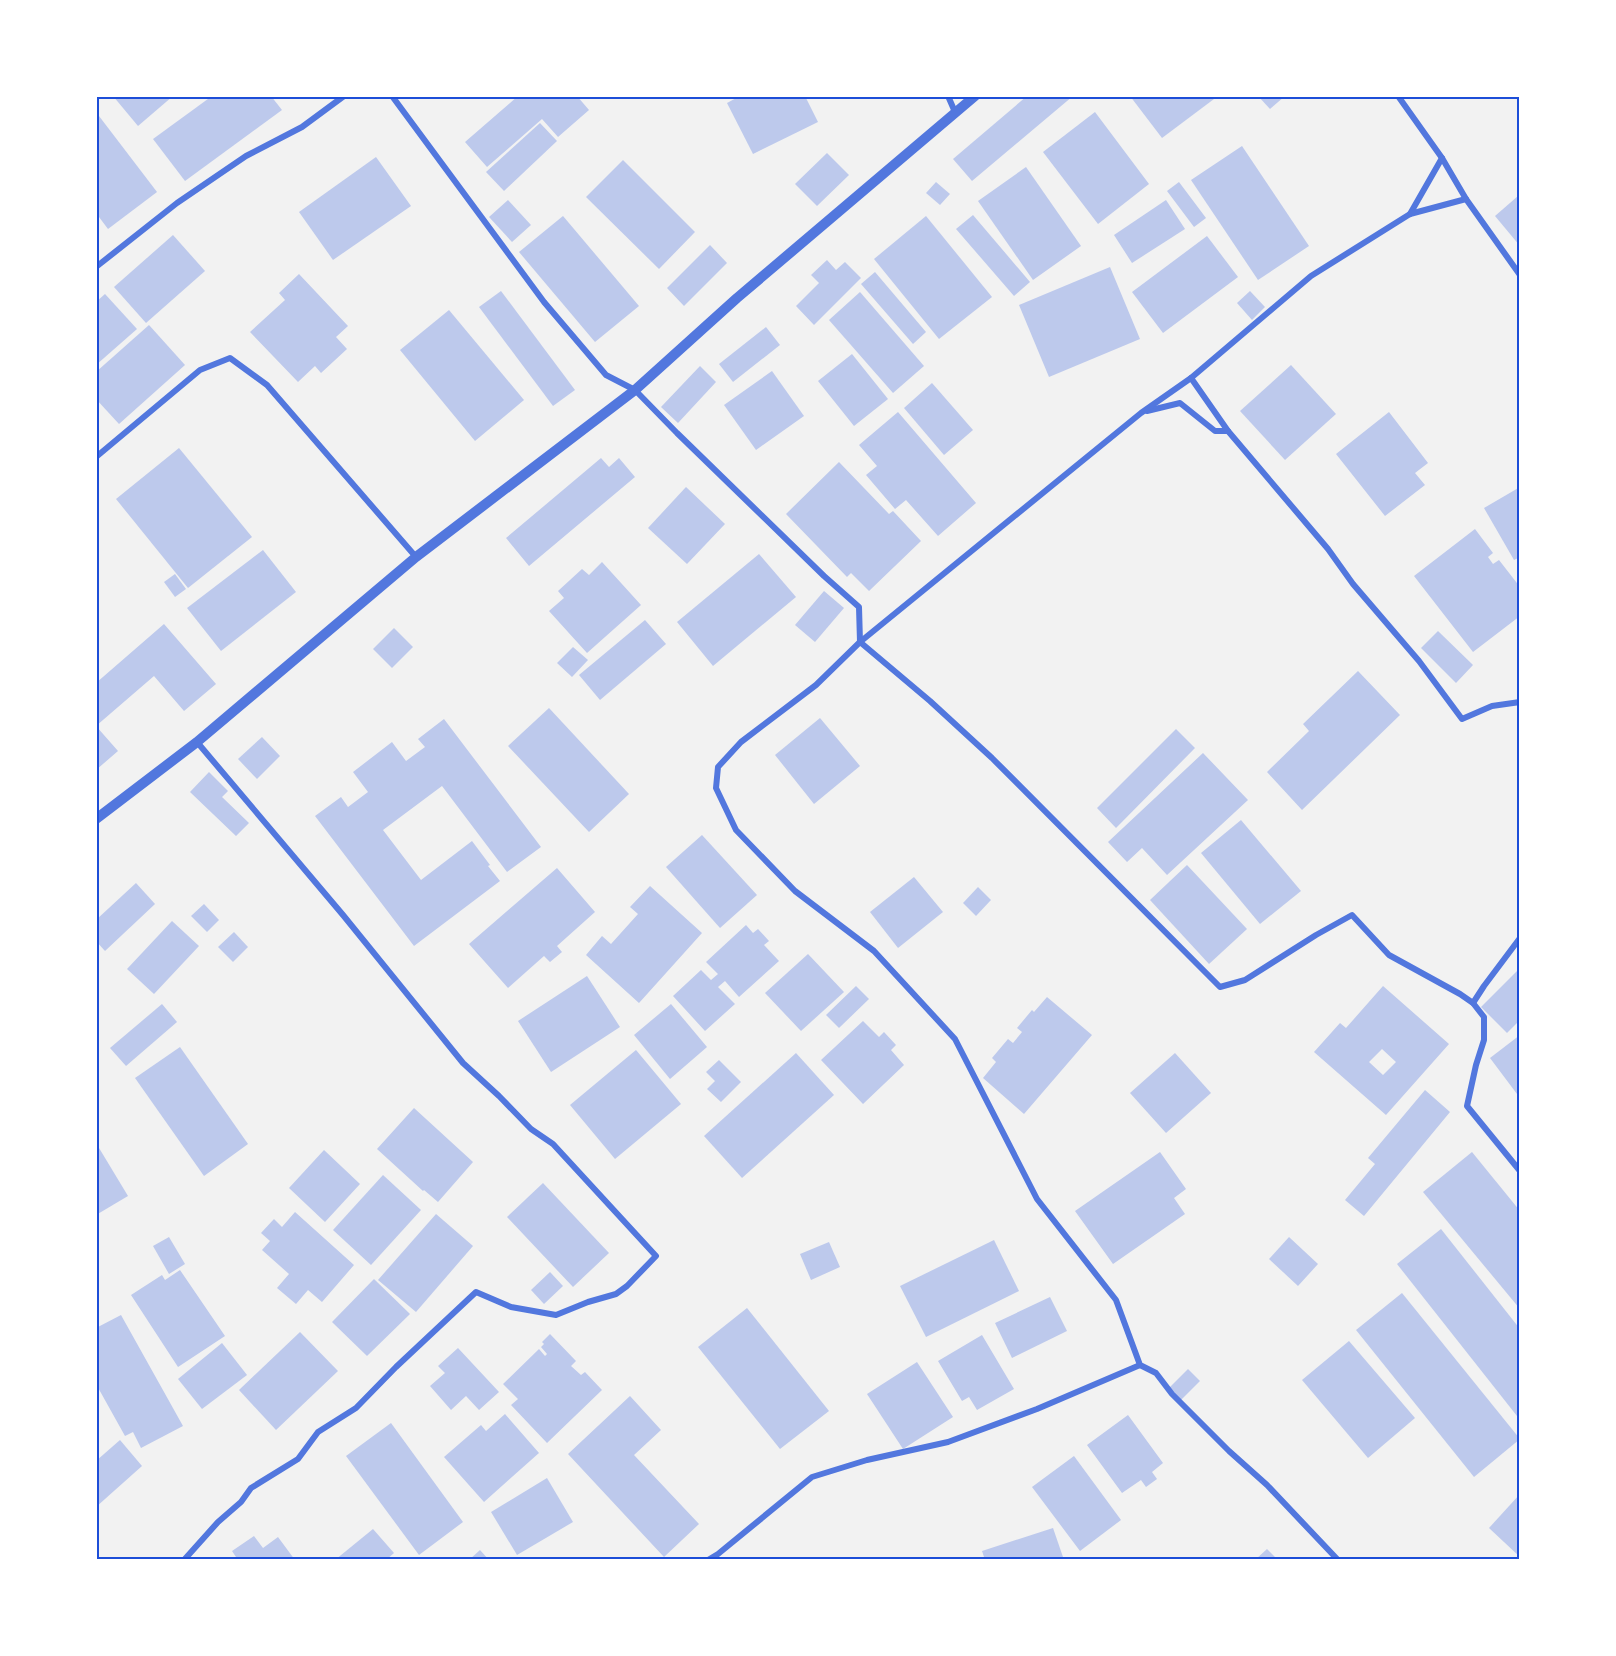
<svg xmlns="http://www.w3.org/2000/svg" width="1616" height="1656" font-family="Cabin,sans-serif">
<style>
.building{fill:#bdc9ec;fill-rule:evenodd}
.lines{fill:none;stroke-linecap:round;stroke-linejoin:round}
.minor{stroke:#5277de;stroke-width:6}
.tertiary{stroke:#5277de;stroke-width:10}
.neatline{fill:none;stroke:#1d4ed8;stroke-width:2}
</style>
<rect width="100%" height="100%" fill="#f2f2f2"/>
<g class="building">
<polygon points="113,96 173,96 138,126"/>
<polygon points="212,96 271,96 282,110 185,181 153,139"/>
<polygon points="518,96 577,96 589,110 558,137 542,119 487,167 465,142"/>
<polygon points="740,96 805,96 818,122 753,154 727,103"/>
<polygon points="1027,96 1073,96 972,181 953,159"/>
<polygon points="1130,96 1218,96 1162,138"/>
<polygon points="1258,96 1285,96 1270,109"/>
<polygon points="1095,112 1149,184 1098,224 1043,152"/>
<polygon points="99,116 157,192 108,229 96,213 96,118"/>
<polygon points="540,123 557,141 504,191 486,172"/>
<polygon points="1242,146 1309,246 1258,280 1191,180"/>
<polygon points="827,153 849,175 817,206 795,184"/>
<polygon points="376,157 411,206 333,260 299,212"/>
<polygon points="623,160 695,232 659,269 586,197"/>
<polygon points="1026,167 1081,246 1033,280 978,201"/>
<polygon points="936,182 950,194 940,205 926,193"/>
<polygon points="1179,182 1206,218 1194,227 1167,191"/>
<polygon points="1518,196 1520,198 1520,246 1495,216"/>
<polygon points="508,200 531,225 512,242 489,217"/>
<polygon points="1166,200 1185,229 1132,263 1114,235"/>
<polygon points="973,215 1030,282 1014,296 956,229"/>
<polygon points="563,216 639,306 595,342 519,252"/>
<polygon points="926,216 992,297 939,339 874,259"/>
<polygon points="173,235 205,271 146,323 114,287"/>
<polygon points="1207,236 1238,277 1163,333 1132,292"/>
<polygon points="710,245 727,263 684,306 667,288"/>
<polygon points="827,260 836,270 845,262 861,278 814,325 796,306 819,283 811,275"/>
<polygon points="1110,267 1140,339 1049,377 1019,305"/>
<polygon points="875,272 926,332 913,344 861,284"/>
<polygon points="299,274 348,326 336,337 347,349 321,373 315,366 298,382 250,332 285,300 279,293"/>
<polygon points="501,291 575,390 553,406 479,307"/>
<polygon points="1250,291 1265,307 1252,320 1237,303"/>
<polygon points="860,292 924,366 893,393 829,320"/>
<polygon points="105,294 137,329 96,365 96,302"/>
<polygon points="449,310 524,400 475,441 400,350"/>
<polygon points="149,325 185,365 119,424 96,399 96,372"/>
<polygon points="766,327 780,345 733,382 719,364"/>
<polygon points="852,354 888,399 854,426 818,381"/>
<polygon points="1291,365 1336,414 1285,460 1240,411"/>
<polygon points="700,366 716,382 678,423 661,407"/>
<polygon points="772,371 804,416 756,450 724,405"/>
<polygon points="932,383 973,430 944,455 904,408"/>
<polygon points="898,412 976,503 938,536 906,500 895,509 866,475 877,466 859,445"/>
<polygon points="1389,412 1428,463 1415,473 1425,485 1385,516 1336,454"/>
<polygon points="179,448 252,537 188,588 116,499"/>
<polygon points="601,458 609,467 619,458 635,477 529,566 506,538"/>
<polygon points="839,462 889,514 893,511 921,541 869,591 851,573 847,577 786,514"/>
<polygon points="686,487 725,524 687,564 648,528"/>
<polygon points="1520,487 1520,557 1514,560 1484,508"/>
<polygon points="1475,529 1493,553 1488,557 1493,564 1499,560 1520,587 1520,616 1473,652 1414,576"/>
<polygon points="263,550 296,592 221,651 187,608"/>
<polygon points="759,554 796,597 713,666 677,622"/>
<polygon points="602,562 641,605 587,653 549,611 564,598 558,591 582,569 589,575"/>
<polygon points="175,574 186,589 175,597 164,582"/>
<polygon points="824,591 844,608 815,642 795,625"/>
<polygon points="645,620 666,644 600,700 579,675"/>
<polygon points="164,624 216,684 184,711 154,676 96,726 118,751 96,770 96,683"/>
<polygon points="394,628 413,647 392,668 373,649"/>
<polygon points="1438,631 1473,665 1456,683 1421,648"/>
<polygon points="573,647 588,660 572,677 557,663"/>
<polygon points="1358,671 1400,715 1302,810 1267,772 1309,731 1303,724"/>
<polygon points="549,708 629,794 589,832 508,746"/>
<polygon points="820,718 860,766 814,804 775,755"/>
<polygon points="444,719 541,847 507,872 442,786 383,830 421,880 472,841 490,865 488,866 500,881 414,946 315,816 341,797 348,807 368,792 353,772 392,742 406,761 425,747 418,739"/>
<polygon points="1176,729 1195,748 1116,828 1097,808"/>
<polygon points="262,737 280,756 257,779 238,759"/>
<polygon points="1203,753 1248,800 1167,875 1142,848 1127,862 1108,842"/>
<polygon points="209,772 228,791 222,797 249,823 236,836 190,792"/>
<polygon points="1241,820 1301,891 1260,924 1201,853"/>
<polygon points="702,835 757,895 720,928 666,867"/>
<polygon points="1187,865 1247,929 1209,964 1150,900"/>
<polygon points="557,868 595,912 557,946 562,952 550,962 544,956 508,988 469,944"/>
<polygon points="914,877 943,912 898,948 870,912"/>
<polygon points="136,883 155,904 105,951 96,941 96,920"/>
<polygon points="650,886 702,933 639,1003 586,955 602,936 611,944 638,914 630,907"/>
<polygon points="978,887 991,900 976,916 963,903"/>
<polygon points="204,904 219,920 207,932 191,916"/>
<polygon points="172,921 199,946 154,994 127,969"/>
<polygon points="746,925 753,933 758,929 769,941 764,945 779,961 739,997 725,981 718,987 735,1004 705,1031 673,996 701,970 711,980 718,974 706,962"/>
<polygon points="234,932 248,947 233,962 218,947"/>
<polygon points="808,954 844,992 801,1031 765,993"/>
<polygon points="1520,968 1520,1020 1507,1033 1481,1007"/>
<polygon points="587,976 620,1027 551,1072 518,1021"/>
<polygon points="856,986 869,999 839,1028 826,1015"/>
<path d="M1383 986 1449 1044 1386 1115 1314 1052 1340 1023 1346 1028ZM1382 1049 1396 1062 1383 1075 1369 1062Z"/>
<polygon points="1047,997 1092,1035 1024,1114 983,1078 996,1062 992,1058 1008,1039 1013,1043 1022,1032 1017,1028 1032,1010 1034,1012"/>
<polygon points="162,1004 177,1022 126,1066 110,1048"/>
<polygon points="671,1004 707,1047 670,1079 634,1035"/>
<polygon points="863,1021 879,1037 884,1032 896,1045 891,1050 904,1065 863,1104 821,1060"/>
<polygon points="1520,1035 1520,1098 1490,1058"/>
<polygon points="180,1047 248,1144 204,1176 135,1078"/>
<polygon points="636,1050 681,1104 615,1159 570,1105"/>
<polygon points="796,1053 834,1095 742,1178 704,1136"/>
<polygon points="1175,1053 1211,1093 1166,1133 1130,1093"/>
<polygon points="719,1060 741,1082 721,1102 707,1089 715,1081 706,1072"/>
<polygon points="1425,1090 1450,1112 1364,1216 1345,1200 1375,1164 1368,1158"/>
<polygon points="414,1108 473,1162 438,1202 424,1190 423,1191 377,1149"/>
<polygon points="96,1143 128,1196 96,1215"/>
<polygon points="324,1150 360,1184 325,1222 289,1188"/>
<polygon points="1160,1152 1186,1189 1174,1198 1185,1214 1113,1264 1075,1211"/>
<polygon points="1472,1152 1520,1211 1520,1309 1423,1192"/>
<polygon points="383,1175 421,1210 371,1265 333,1230"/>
<polygon points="543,1183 609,1253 573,1287 507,1217"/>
<polygon points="295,1212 354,1265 322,1302 308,1290 296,1304 277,1288 289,1274 262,1250 270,1241 261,1233 274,1219 282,1227"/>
<polygon points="436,1214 473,1246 416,1312 378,1280"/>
<polygon points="1441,1229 1520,1329 1520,1414 1517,1416 1397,1264"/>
<polygon points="169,1237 185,1264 169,1274 153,1246"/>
<polygon points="1289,1237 1318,1264 1298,1286 1269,1259"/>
<polygon points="994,1240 1019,1291 926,1337 900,1286"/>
<polygon points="829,1242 840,1267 811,1280 800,1254"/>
<polygon points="180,1270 225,1336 178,1367 131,1295 162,1275 165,1280"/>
<polygon points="550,1272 563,1286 544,1304 531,1290"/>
<polygon points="374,1279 410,1314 367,1356 332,1322"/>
<polygon points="1402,1293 1520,1439 1474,1477 1356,1330"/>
<polygon points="1050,1297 1067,1331 1012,1358 995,1323"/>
<polygon points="747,1308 829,1411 780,1449 698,1347"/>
<polygon points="121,1315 183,1426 141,1448 133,1432 125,1436 96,1384 96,1328"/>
<polygon points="300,1332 338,1371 276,1430 239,1390"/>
<polygon points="550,1334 576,1361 571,1366 581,1375 585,1372 602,1390 547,1443 511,1405 518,1399 503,1384 539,1349 545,1356 547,1354 541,1347 544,1344 542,1342"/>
<polygon points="982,1335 1014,1389 977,1410 969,1397 962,1401 938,1361"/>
<polygon points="1349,1341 1415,1418 1368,1458 1302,1380"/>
<polygon points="222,1343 247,1375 202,1409 178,1379"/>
<polygon points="458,1348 499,1392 479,1410 466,1396 451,1410 430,1386 445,1373 438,1366"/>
<polygon points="917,1362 953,1417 903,1449 867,1394"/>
<polygon points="1188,1369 1200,1381 1181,1400 1169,1388"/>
<polygon points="630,1396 661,1430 634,1455 699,1524 664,1557 568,1454"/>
<polygon points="505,1414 539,1453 484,1502 444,1457 481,1425 486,1431"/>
<polygon points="1128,1415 1163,1463 1152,1472 1157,1479 1146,1487 1141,1480 1122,1493 1087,1445"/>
<polygon points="391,1423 463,1522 419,1555 346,1456"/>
<polygon points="120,1440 142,1466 96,1507 96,1461"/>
<polygon points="1074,1456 1121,1520 1080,1551 1032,1487"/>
<polygon points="547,1478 573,1522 517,1555 491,1512"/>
<polygon points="1520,1494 1520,1557 1489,1528"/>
<polygon points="1053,1528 1064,1560 985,1560 982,1551"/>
<polygon points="373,1529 394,1553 386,1560 335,1560"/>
<polygon points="254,1536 263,1548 278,1537 295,1560 238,1560 232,1551"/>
<polygon points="1267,1549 1278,1560 1255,1560"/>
<polygon points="480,1550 489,1560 469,1560"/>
</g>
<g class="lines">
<g class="minor">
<polyline points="392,96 544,302 606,375 635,390 677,433 824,576 859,607 860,642 930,701 992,758 1220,987 1245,980 1316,935 1352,915 1389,955 1460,994 1473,1003 1484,1017 1484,1040 1476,1065 1467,1106 1520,1171"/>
<polyline points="948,96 955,112"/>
<polyline points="1398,96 1442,158 1466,199 1520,275"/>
<polyline points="1410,214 1442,158"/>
<polyline points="96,267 177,203 246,156 302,127 344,96"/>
<polyline points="1191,378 1228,431"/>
<polyline points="1147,411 1180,403 1215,431 1228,431 1328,549 1353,584 1419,661 1462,719 1492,706 1520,702"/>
<polyline points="96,457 200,370 230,358 267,385 416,557"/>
<polyline points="1473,1003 1484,986 1520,938"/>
<polyline points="184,1560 218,1522 241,1502 251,1488 298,1459 318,1432 356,1408 396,1367 476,1292 511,1307 556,1315 588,1302 616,1294 627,1286 656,1256 553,1144 531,1129 499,1096 463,1063 343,915 197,742"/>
<polyline points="708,1560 718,1554 812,1477 867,1460 948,1442 1037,1409 1140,1365"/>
<polyline points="1338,1560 1267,1485 1229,1451 1172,1394 1156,1373 1140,1365 1116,1300 1037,1199 955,1039 874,951 795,891 736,830 716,788 718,767 741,742 816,685 860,642 1141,413 1191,378 1311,276 1410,214 1466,199"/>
</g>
<polyline class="tertiary" points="96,819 197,742 416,557 635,390 737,298 975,96"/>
</g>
<rect width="1616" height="1656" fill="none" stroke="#ffffff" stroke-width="195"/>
<rect x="98" y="98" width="1420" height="1460" class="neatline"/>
</svg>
